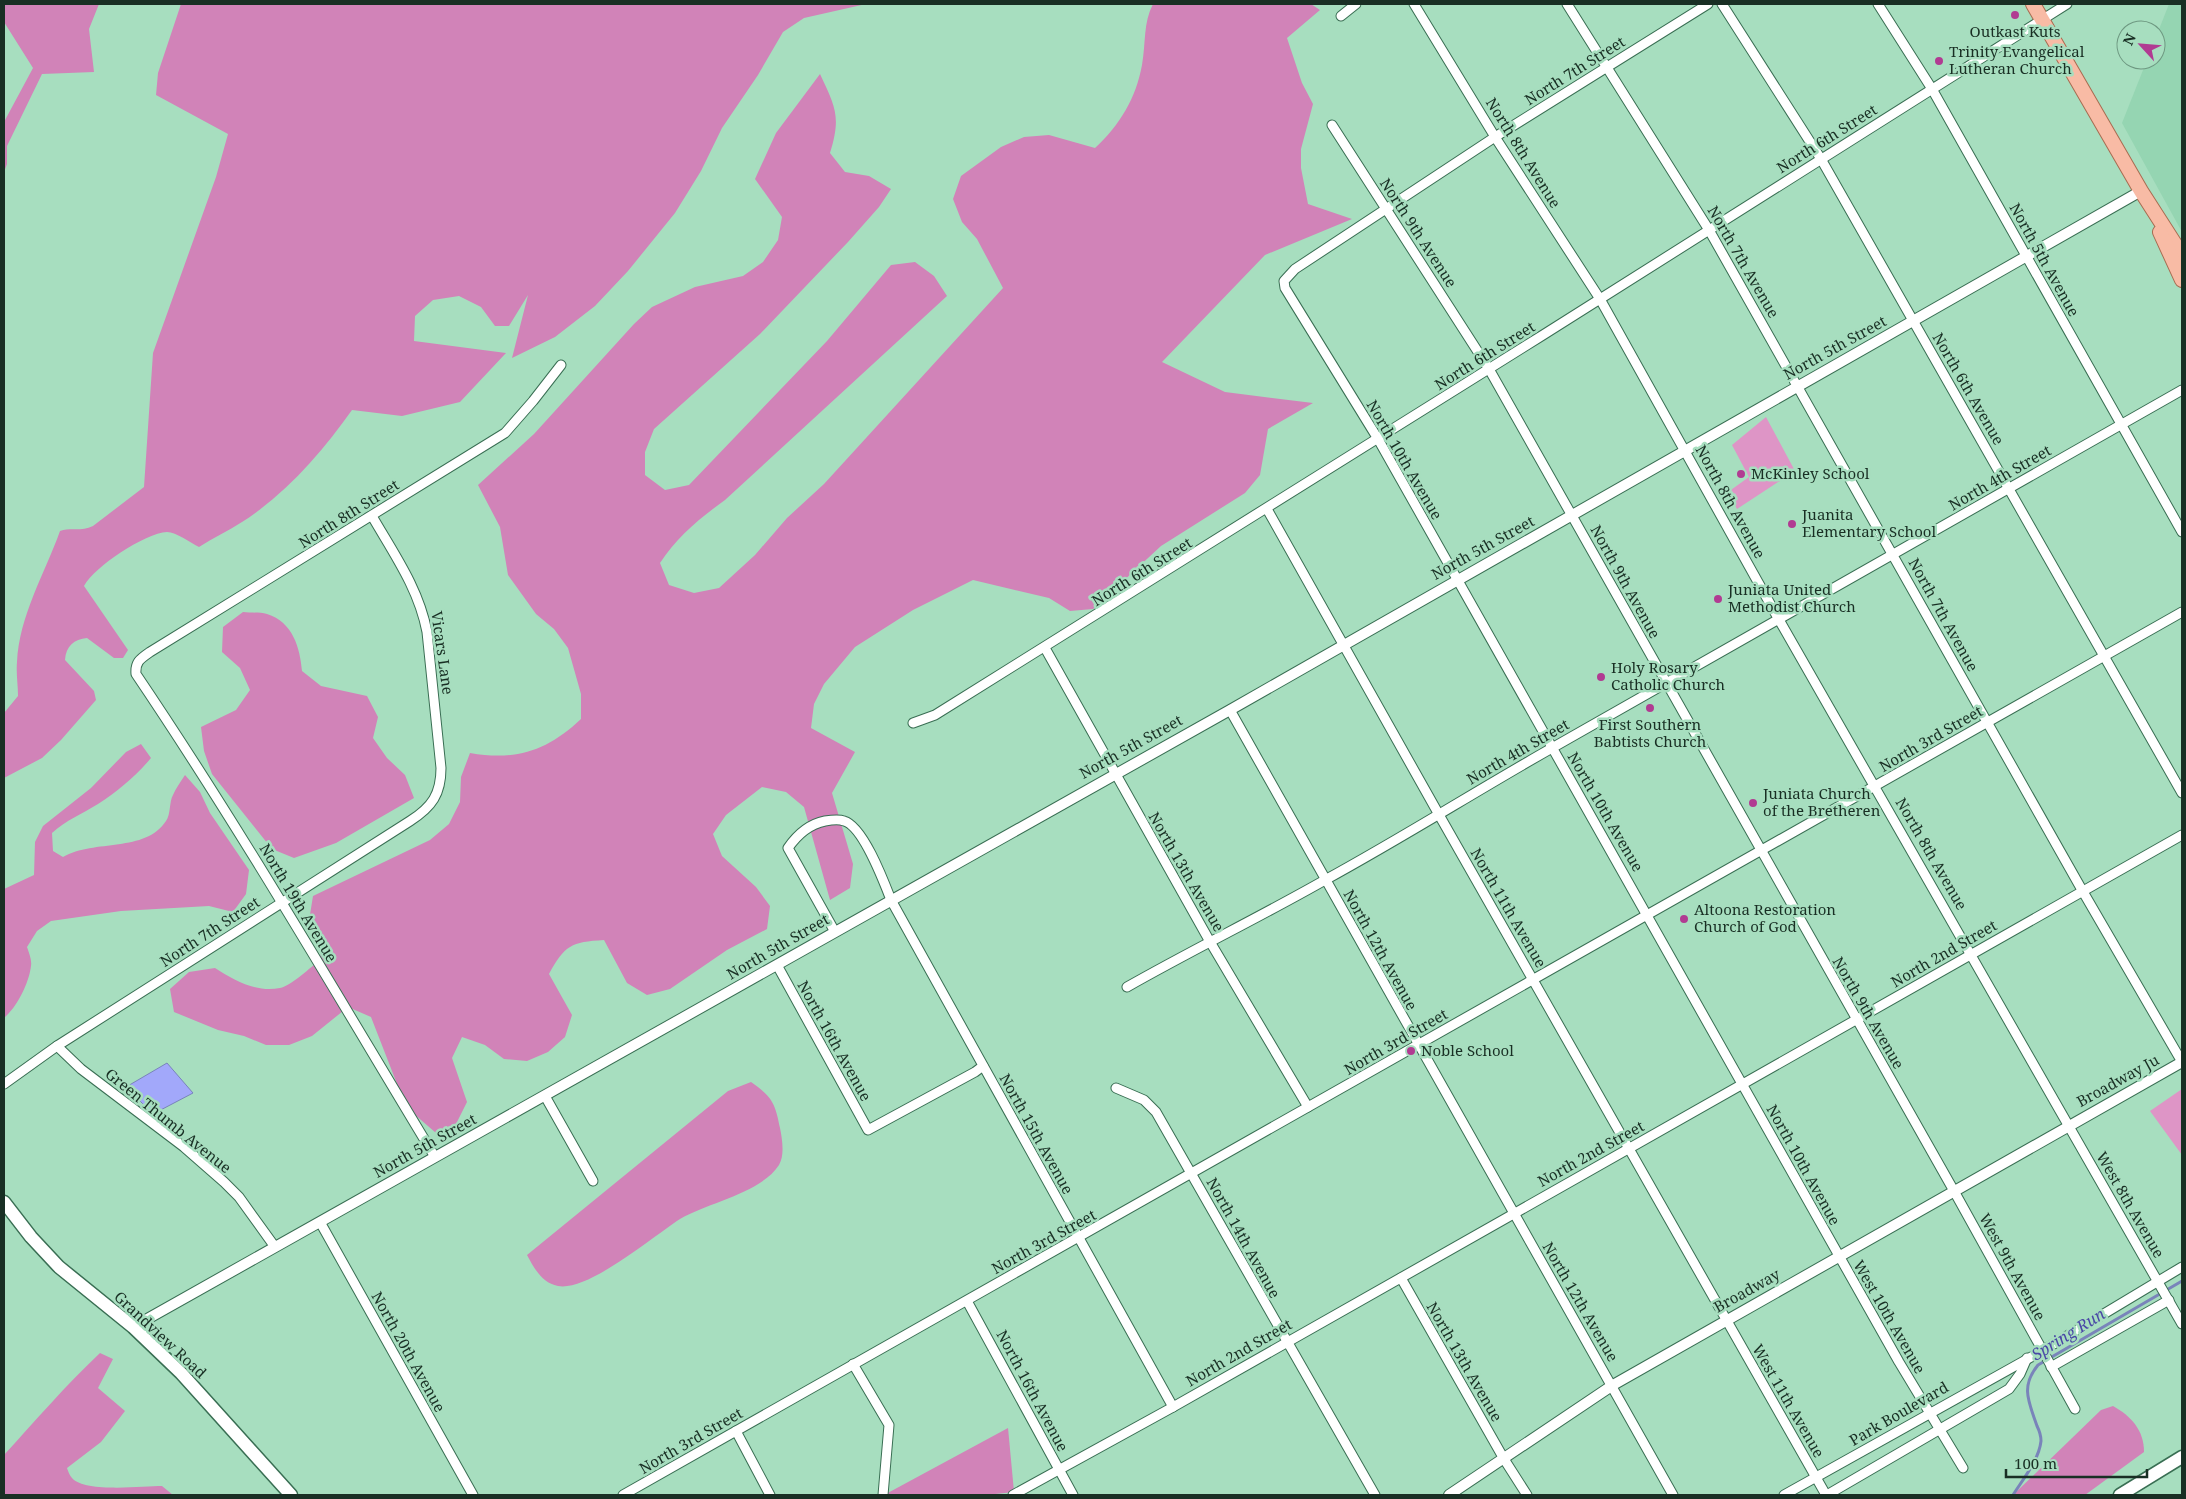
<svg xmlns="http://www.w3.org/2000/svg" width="2186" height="1499" font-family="'Noto Serif',serif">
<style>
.built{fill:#95d5b2}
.green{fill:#de95c6}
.forest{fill:#d183b8}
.water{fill:#a2a8fa;stroke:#7984ba}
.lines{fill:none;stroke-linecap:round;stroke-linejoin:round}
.stream{stroke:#7984ba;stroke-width:3}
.minor-casing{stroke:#396e53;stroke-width:11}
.tertiary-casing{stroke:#396e53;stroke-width:12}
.secondary-casing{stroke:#396e53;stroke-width:15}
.primary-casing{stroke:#a76c51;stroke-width:16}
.minor{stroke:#fff;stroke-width:9}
.tertiary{stroke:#fff;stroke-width:10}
.secondary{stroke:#fff;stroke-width:12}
.primary{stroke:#f8bba5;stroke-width:14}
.poi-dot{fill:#b13b92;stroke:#a7debf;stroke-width:2}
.labels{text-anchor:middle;stroke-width:5;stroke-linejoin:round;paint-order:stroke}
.poi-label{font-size:15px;fill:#192f24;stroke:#a7debf;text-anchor:start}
.street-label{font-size:15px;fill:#192f24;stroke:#a7debf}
.water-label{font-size:16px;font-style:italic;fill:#4a48a6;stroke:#a7debf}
</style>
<rect width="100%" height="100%" fill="#a7debf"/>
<polygon class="built" points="2169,4 2182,4 2182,232 2122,123 2147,60 2156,60 2156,37"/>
<g class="green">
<polygon points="1766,417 1795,471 1737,509 1728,492 1749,477 1732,445"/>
<polygon points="2182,1089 2182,1155 2150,1111"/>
</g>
<g class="forest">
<polygon points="4,4 99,4 89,29 94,72 42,74 7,146 7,164 4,172 4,122 33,68 4,22"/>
<path d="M181 4H866L804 18 783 32 758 75 722 128 701 171 675 213 628 271 595 306 555 337 512 358 528 295 509 326H495L481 307 459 296 433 300 415 316 414 341 506 353 460 402 402 416 352 410C323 451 286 494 242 522 228 531 213 538 199 547 191 543 176 532 167 532 145 533 94 567 84 586L128 650 123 658H114L87 638C74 639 66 646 65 660L94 691 96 700 61 740 42 758 4 778V713L18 696C18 685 16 673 17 662 19 616 45 573 60 531 71 527 81 532 93 526L144 487 153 353 216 177 228 134 156 95 158 73Z"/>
<path d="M1153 4H1311L1320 10 1287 38 1302 83 1313 104 1301 149V168L1308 204 1352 219 1265 255 1162 362 1225 392 1313 403 1268 429 1260 475 1245 493 1161 546 1093 609 1070 611 1049 598 973 580 913 610 855 647 824 684 814 704 811 728 855 752 832 793 853 864 850 888 830 900 804 807 786 792 762 787 726 815 713 834 722 856 756 887 770 906 767 929 727 950 670 989 647 995 627 983 604 940C571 942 565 945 549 974L572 1015 565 1037 548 1052 527 1061 504 1059 485 1045 462 1037 452 1058 467 1102 456 1124 436 1133 406 1107 371 1017 348 1007 312 1036 289 1045H266L244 1036 218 1030 174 1012 170 989 189 972 215 968C234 980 256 993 280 988 291 986 311 967 321 959L319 943 309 921 313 896 430 840 449 824 460 802 461 777 470 753C516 761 547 751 581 719V694L568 648 554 629 536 614 508 575 500 527 478 485 534 434 634 324 652 307 695 287 743 276 763 262 778 240 782 217 755 179 776 133 820 74C836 108 841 117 830 153L845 172 869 176 891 189 879 207 848 242 760 334 654 429 645 452V475L665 490 689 485 827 341 891 265 915 262 934 276 947 296 725 500C700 518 677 537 660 563L669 585 694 593 719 588 755 555 787 518 824 484 1003 288 977 239 962 222 953 199 961 176 1001 147 1024 137 1049 135 1095 148C1120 125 1136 98 1142 65 1146 43 1143 23 1153 4Z"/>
<path d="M243 612C250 613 260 612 267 614 293 622 300 648 302 671L321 686 367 696 378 717 373 738 387 758 405 775 414 798 336 843 294 858 272 849 212 774 204 751 201 727 236 710 250 690 240 668 222 652 223 627Z"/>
<path d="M141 744 151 758C136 776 118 791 98 804 82 814 66 820 52 833L53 851 63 857C95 839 145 853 166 821 171 814 169 802 173 795 176 788 181 781 185 775L200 792 210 813 249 870 246 894 233 912 209 906 121 911 51 921 37 931 27 947C29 953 32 960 31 966 29 983 17 1007 4 1018V889L34 875 35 842 43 826 91 788 126 752Z"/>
<path d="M751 1082C772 1097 775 1102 780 1128 782 1138 785 1155 779 1165 761 1193 709 1202 680 1219 655 1235 588 1292 558 1286 542 1283 534 1268 527 1255L728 1091Z"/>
<path d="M100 1353 113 1359 98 1388 125 1411 101 1442 67 1468C68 1471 70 1476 72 1478 85 1493 143 1486 162 1486L173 1495H4V1455C36 1420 66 1385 100 1353Z"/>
<path d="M2113 1406C2131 1416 2144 1430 2144 1452L2085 1495H2013L2101 1410Z"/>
<polygon points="1008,1428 1014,1492 986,1495 884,1495"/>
</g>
<polygon class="water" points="167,1063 193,1093 153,1114 126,1087"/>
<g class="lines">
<path class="stream" d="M2013 1495C2023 1479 2039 1460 2041 1441 2041 1436 2039 1430 2037 1426 2029 1402 2020 1387 2038 1365L2182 1281"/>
<defs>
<g id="minor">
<polyline points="1414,4 1495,137 1600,299 1778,618 2182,1324"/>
<polyline points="1567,4 1709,230 2082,890 2182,1062"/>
<polyline points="1708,4 1495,137 1295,269 1284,281 1285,288 1378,439 1899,1362 1963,1468"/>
<polyline points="1722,4 1821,159 2182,793"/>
<polyline points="1878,4 1932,89 2182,532"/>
<polyline points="1341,16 1356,4"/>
<polyline points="1332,125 1489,369 1954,1191 2075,1409"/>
<polyline points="1267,509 1438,813 1826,1495"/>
<polyline points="1045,648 1209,940 1308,1107"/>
<polyline points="1230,710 1673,1495"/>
<polyline points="913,723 935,715 1543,335 2067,4"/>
<path d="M835 932 788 848C797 835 810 824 825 821 831 820 839 819 844 821 863 826 884 882 891 900L1173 1407"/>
<polyline points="777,965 868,1130 975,1072 983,1066"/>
<path d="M1127 987C1192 950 1260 917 1325 880 1402 838 1476 791 1552 748 1762 629 1972 510 2182 390"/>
<polyline points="57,1046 81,1069 184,1147 224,1182 239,1197 275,1247"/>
<path d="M4 1084 57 1046 410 821C432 807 441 794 441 768L427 632C419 589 394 554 372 516"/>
<polyline points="1116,1088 1144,1100 1156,1112 1375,1495"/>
<polyline points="545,1096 593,1181"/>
<path d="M435 1157C337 995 242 831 136 674 135 662 140 659 150 652L505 433 533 401 561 365"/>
<polyline points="320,1222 473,1495"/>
<polyline points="1401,1278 1504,1459 1527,1495"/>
<polyline points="967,1301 1073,1495"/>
<polyline points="853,1364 889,1425 883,1495"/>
<polyline points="2051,1367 2169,1300"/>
<polyline points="736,1431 770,1495"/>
<polyline points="623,1495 2182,612"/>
<polyline points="1013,1495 1173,1407 2182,835"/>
<polyline points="1784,1495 2042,1351 2182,1267"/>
<polyline points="1827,1495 2009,1389 2020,1374 2027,1358"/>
</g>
<g id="tertiary">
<polyline points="133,1327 1230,710 2141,191"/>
<polyline points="1449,1495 1613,1385 2182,1062"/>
</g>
<g id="secondary">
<polyline points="4,1202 31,1237 59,1267 133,1327 181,1373 291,1495"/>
<polyline points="2120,1495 2182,1457"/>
</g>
<g id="primary">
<polyline points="2033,4 2141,191 2182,255"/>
<polyline points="2160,232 2182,280"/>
</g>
</defs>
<use href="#minor" class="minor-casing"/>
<use href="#tertiary" class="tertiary-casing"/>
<use href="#secondary" class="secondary-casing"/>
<use href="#primary" class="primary-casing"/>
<use href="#minor" class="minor"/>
<use href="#tertiary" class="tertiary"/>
<use href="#secondary" class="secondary"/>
<use href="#primary" class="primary"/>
</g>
<g class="poi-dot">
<circle cx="2015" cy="15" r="5"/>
<circle cx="1939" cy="61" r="5"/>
<circle cx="1741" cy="474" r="5"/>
<circle cx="1792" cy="524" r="5"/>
<circle cx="1718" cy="599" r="5"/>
<circle cx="1601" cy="677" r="5"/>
<circle cx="1650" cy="708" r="5"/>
<circle cx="1753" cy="803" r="5"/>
<circle cx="1684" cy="919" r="5"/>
<circle cx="1411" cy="1051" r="5"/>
</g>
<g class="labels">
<g class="poi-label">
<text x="2015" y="37" text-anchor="middle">Outkast Kuts</text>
<text x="1949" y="57">Trinity Evangelical<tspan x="1949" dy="17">Lutheran Church</tspan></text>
<text x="1751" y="479">McKinley School</text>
<text x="1802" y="520">Juanita<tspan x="1802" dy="17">Elementary School</tspan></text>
<text x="1728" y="595">Juniata United<tspan x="1728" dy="17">Methodist Church</tspan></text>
<text x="1611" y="673">Holy Rosary<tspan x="1611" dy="17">Catholic Church</tspan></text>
<text x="1650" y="730" text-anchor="middle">First Southern<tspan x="1650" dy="17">Babtists Church</tspan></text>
<text x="1763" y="799">Juniata Church<tspan x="1763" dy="17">of the Bretheren</tspan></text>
<text x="1694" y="915">Altoona Restoration<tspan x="1694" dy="17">Church of God</tspan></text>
<text x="1421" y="1056">Noble School</text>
</g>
<g class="street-label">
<text transform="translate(1575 71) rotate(-32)" y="5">North 7th Street</text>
<text transform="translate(1827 139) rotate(-32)" y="5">North 6th Street</text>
<text transform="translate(1523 153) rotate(58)" y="5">North 8th Avenue</text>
<text transform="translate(1418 233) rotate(57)" y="5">North 9th Avenue</text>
<text transform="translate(2044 260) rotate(61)" y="5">North 5th Avenue</text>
<text transform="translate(1743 262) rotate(60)" y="5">North 7th Avenue</text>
<text transform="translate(1835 348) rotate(-29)" y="5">North 5th Street</text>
<text transform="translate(1485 356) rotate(-32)" y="5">North 6th Street</text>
<text transform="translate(1968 389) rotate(60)" y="5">North 6th Avenue</text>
<text transform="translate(1404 460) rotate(60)" y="5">North 10th Avenue</text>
<text transform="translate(2000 478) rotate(-30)" y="5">North 4th Street</text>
<text transform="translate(1730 502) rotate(61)" y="5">North 8th Avenue</text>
<text transform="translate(349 514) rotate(-32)" y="5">North 8th Street</text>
<text transform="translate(1483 548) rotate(-29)" y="5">North 5th Street</text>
<text transform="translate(1142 572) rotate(-32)" y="5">North 6th Street</text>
<text transform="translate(1625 582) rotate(61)" y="5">North 9th Avenue</text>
<text transform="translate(1943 615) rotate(61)" y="5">North 7th Avenue</text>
<text transform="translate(442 653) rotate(82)" y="5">Vicars Lane</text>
<text transform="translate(1931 739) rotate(-30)" y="5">North 3rd Street</text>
<text transform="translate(1131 747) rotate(-29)" y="5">North 5th Street</text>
<text transform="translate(1518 752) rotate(-30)" y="5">North 4th Street</text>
<text transform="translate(1605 812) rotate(60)" y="5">North 10th Avenue</text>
<text transform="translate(1931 854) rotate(60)" y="5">North 8th Avenue</text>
<text transform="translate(1186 872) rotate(60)" y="5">North 13th Avenue</text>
<text transform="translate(298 903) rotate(59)" y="5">North 19th Avenue</text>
<text transform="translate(1508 908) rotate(60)" y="5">North 11th Avenue</text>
<text transform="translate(210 932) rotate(-33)" y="5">North 7th Street</text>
<text transform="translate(778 947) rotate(-30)" y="5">North 5th Street</text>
<text transform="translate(1380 950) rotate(61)" y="5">North 12th Avenue</text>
<text transform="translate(1944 954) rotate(-30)" y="5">North 2nd Street</text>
<text transform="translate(1868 1013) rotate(60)" y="5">North 9th Avenue</text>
<text transform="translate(834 1041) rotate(61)" y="5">North 16th Avenue</text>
<text transform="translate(1396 1042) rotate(-30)" y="5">North 3rd Street</text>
<text transform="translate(2118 1081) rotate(-29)" y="5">Broadway Ju</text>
<text transform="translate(168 1121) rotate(39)" y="5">Green Thumb Avenue</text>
<text transform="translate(1036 1134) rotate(61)" y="5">North 15th Avenue</text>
<text transform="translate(425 1146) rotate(-29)" y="5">North 5th Street</text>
<text transform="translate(1591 1154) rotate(-29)" y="5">North 2nd Street</text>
<text transform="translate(1803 1165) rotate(61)" y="5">North 10th Avenue</text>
<text transform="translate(2130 1205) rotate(60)" y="5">West 8th Avenue</text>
<text transform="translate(1243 1238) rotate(61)" y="5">North 14th Avenue</text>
<text transform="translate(1044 1242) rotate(-29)" y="5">North 3rd Street</text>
<text transform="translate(2012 1267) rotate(61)" y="5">West 9th Avenue</text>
<text transform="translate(1747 1291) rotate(-29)" y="5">Broadway</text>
<text transform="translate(1580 1302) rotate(60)" y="5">North 12th Avenue</text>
<text transform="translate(1889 1317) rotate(60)" y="5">West 10th Avenue</text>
<text transform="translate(160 1335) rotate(43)" y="5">Grandview Road</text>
<text transform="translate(408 1352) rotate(61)" y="5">North 20th Avenue</text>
<text transform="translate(1239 1353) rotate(-30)" y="5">North 2nd Street</text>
<text transform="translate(1464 1362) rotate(60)" y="5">North 13th Avenue</text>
<text transform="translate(1032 1391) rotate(62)" y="5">North 16th Avenue</text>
<text transform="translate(1788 1401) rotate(60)" y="5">West 11th Avenue</text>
<text transform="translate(1899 1414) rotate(-30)" y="5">Park Boulevard</text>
<text transform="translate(691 1441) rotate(-30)" y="5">North 3rd Street</text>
</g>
<g class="water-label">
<text transform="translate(2068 1334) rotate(-32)" y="6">Spring Run</text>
</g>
</g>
<rect width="2186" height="1499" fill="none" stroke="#192f24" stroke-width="10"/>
<g transform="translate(2141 45) rotate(296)"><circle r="24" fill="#a7debf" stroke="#6e9881"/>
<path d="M0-4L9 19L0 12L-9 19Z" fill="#b13b92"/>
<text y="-8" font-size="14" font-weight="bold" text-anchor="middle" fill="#192f24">N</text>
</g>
<path d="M2006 1469v8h141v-8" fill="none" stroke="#192f24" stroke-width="2.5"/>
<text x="2014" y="1469" font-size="15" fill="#192f24" stroke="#a7debf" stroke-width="4" paint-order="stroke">100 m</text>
</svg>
